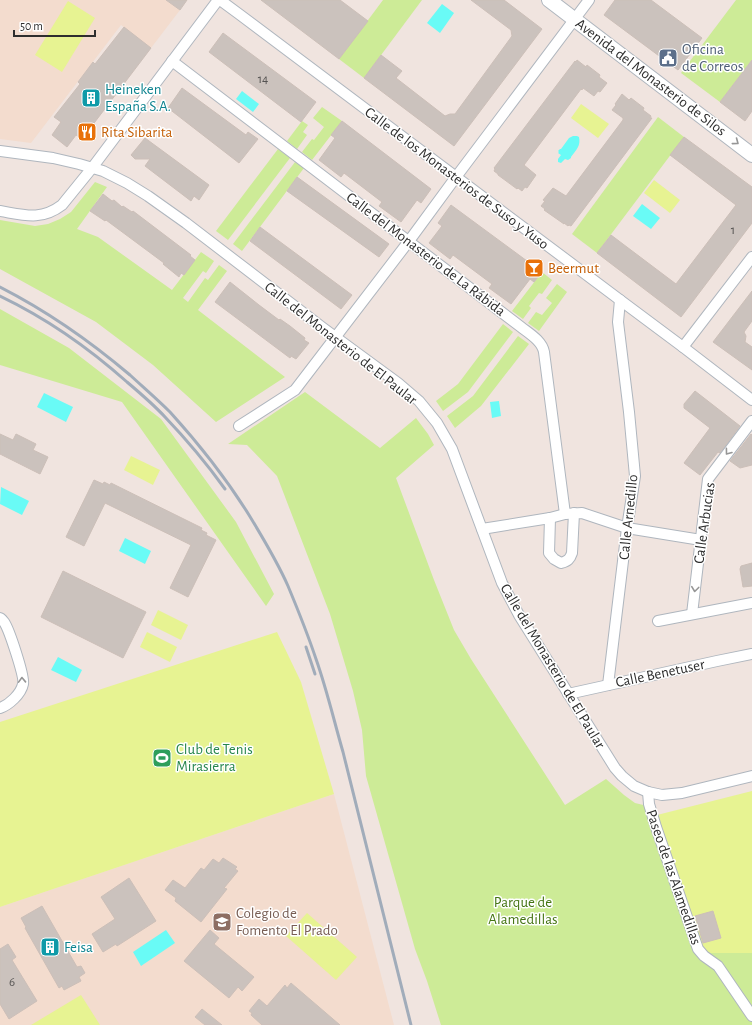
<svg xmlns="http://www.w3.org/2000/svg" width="752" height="1025" font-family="'Alegreya Sans',sans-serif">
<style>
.education{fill:#f3dcce}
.green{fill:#cdeb97}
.pitch{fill:#e7f392}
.water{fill:#69fbf6}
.building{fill:#cbc2bd;stroke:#ccbfb8}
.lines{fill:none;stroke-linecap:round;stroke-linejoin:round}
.street-casing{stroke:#afb6be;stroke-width:12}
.secondary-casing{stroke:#afb6be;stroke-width:16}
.street{stroke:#fff;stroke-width:10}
.secondary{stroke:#fff;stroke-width:14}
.rail{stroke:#a1acba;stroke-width:3}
.oneway{stroke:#969696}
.labels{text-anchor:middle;stroke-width:3;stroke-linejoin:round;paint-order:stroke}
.number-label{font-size:13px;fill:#555352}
.service-label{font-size:15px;fill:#4e5e75;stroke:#fff;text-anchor:start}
.street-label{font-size:15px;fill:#2e2e2e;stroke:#fff}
.culture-label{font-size:15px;fill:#0d838f;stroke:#fff;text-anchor:start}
.food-label{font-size:15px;fill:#c56008;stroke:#fff;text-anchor:start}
.leisure-label{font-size:15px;fill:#27864d;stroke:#fff;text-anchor:start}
.park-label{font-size:15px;fill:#457513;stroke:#fff}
.education-label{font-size:15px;fill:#785e54;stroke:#fff;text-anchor:start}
</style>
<rect width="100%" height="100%" fill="#f0e4df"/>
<g class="education">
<polygon points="0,0 166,0 180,10 151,48 121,25 31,143 0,139"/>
<polygon points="334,794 394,1025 0,1025 0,907"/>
</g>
<g class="green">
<polygon points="383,0 422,0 364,78 339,59"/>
<polygon points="736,0 752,0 752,60 720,102 681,73"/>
<polygon points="322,107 342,121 312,160 302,152 312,139 314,140 324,127 313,118"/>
<polygon points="658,117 684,137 597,253 572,234"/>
<polygon points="302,121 308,125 303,132 307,135 297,149 287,141"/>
<polygon points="278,149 290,158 228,240 216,231"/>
<polygon points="295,162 304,168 242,251 233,244"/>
<polygon points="95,182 107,187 77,229 98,237 172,290 201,252 214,261 206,273 203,271 183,298 188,302 205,278 208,280 219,265 227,271 198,310 285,377 216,422 153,365 96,322 0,269 0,220 35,226 48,224 60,219 71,212"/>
<polygon points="542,272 552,280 542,294 539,293 529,306 531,308 523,319 512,311"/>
<polygon points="557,284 567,292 539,331 528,323 536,312 542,315 552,303 546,298"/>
<polygon points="0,309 69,348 161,419 236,522 274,594 266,606 122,402 0,365"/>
<polygon points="503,324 513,332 468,392 443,411 436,401 458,384"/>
<polygon points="518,336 529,344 481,406 455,428 447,416 473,396"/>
<polygon points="305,392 380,448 416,418 428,434 434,445 396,478 434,580 454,630 471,659 565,805 606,779 624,795 635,803 656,808 657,815 705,953 752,953 752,1025 441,1025 427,981 415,949 366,776 362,730 353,691 330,614 277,476 247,445 228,444"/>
</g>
<g class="pitch">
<polygon points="68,1 95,18 62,72 35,55"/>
<polygon points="581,104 609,124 598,138 571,118"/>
<polygon points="654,180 680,200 670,213 644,193"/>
<polygon points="131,456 160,470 153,485 124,470"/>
<polygon points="158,610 188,625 181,640 151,625"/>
<polygon points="147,632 177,647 170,662 140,647"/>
<polygon points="277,632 301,682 334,794 0,907 0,722"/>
<polygon points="752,791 752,953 705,953 657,815"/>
<polygon points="307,913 357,957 336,980 286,936"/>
<polygon points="81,995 100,1025 31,1025"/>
</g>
<g class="water">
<polygon points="442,4 454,13 440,33 427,23"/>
<polygon points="242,91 259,104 253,112 236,99"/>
<path d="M573 136H577L579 137C581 146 576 150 571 157V158L568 160 565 159 561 163 558 162V159L561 155 558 153 559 152 558 151 560 149H561L569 138Z"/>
<polygon points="642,204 660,218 651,229 633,216"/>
<polygon points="44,393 73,407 66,422 37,407"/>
<polygon points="499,401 501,416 492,418 490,402"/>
<polygon points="1,487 29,501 22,515 0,504"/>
<polygon points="125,538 151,551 145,564 119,551"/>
<polygon points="58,657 82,670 76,682 51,670"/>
<polygon points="166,930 175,943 141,966 133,952"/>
</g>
<g class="building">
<polygon points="166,0 187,0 180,10"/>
<polygon points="261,0 340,0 368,21 339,59"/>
<polygon points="471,0 504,0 542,29 454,146 364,78 381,55 402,71 396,78 445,116 450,114 455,114 512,36 511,30"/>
<polygon points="615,0 651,0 702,38 678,70 604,15"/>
<polygon points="124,27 151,48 82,139 76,135 67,147 52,135 61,122 54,117 80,84 78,82 93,62 95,64"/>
<polygon points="223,33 316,102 301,122 209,52"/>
<polygon points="577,60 586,67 587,65 600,75 599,77 607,83 600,92 598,91 594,96 583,88 582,90 581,89 524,165 536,175 527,188 525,187 522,191 518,188 517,189 498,175 498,174 494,171 495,169 494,168 575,61 576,62"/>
<polygon points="752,60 752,111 745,121 720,102"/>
<polygon points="182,88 246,135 248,132 258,139 239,163 168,108"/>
<polygon points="622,94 629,100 631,98 644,108 643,110 651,116 650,118 652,118 571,226 569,225 568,226 564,223 564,224 544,210 545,209 541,206 545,201 543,200 553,188 566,196 623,120 623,118 612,110 616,105 615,104"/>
<polygon points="342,121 431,189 421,203 417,200 401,222 379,206 382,202 344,173 341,177 319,160 335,138 331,135"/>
<polygon points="684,137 752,187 752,223 681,317 597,253 611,235 676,284 736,205 670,155"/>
<polygon points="145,138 209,185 199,200 194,196 191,201 145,166 150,159 135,159 131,155"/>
<polygon points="297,177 389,244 379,257 287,191"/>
<polygon points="103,194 112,201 114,200 122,207 123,206 132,212 133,211 191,255 190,256 195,260 184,275 181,273 179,277 163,264 164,263 106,220 105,221 90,211"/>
<polygon points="451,205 542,272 534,282 530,279 511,304 489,288 492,284 453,255 450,259 429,243 442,226 438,223"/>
<polygon points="260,227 352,295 341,309 250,241"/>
<polygon points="230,282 259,305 279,320 280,319 290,326 305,338 304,340 309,343 296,359 291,356 290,358 215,302"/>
<polygon points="752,291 752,321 744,332 746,336 745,342 752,347 752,370 713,342"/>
<polygon points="695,391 740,426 720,453 718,452 700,475 684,463 710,428 684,408 684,404"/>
<polygon points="0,434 13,440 16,434 36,444 33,450 48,457 40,474 0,454"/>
<polygon points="751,434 752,435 752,465 740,468 730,461"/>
<polygon points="94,480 103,484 104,482 110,485 111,483 202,528 201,530 207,533 206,535 216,540 188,597 170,588 191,545 105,503 84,546 66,537"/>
<polygon points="752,563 752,586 743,587 740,569 741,566"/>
<polygon points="63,571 146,612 123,658 41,617"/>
<polygon points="223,858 237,867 235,869 238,871 224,888 227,889 201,922 175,901 176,898 165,890 173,880 185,888 201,868 204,870 213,859 219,863"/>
<polygon points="129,878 156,921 117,946 116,944 103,952 92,934 115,919 101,897"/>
<polygon points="42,906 77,967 81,966 85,973 79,977 81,981 64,990 62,986 59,988 25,928 26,927 21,918"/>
<polygon points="713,911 721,938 703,943 695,916"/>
<polygon points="210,930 219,938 214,944 254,977 242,991 238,987 229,998 184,961"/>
<polygon points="8,944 16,957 12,960 37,1001 9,1019 0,1004 0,949"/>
<polygon points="291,983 340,1025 262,1025 251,1015 252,1013 249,1011 259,999 267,1006 285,985 287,988"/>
<polygon points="202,1009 222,1025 205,1025 195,1017"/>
</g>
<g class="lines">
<defs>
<g id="street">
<polyline points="220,0 239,14 620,300 683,347 752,400"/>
<path d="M172 61 521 327C530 334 542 341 544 352L565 514"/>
<polyline points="0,151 53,158 79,164 103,171 127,183 148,196 186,223 323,328 398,383 419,401 437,423 452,449 502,583 519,615 615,768 622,776 634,786 648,792 662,795 682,793 752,776"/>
<path d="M0 211C24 215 41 221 62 205L92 168 218 0"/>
<polyline points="683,347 752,257"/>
<polyline points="239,426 295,390 409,241 456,177 589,0"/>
<path d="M550 518 549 553 554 559 561 563C568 561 570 559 572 553L574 513"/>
<polyline points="482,529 550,518 565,514 582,513 627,528 701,540"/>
<polyline points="692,614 708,479 752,421"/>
<path d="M0 618C1 618 4 622 4 622 9 629 25 677 23 684 21 694 9 705 0 708"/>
<polyline points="658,621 752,603"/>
<polyline points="608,685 627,528 635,476 629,412 618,322 620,300"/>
<polyline points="568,694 717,661 752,654"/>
<polyline points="648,792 649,804 656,827 698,949 704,956 718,966 752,1016"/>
</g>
<polyline id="secondary" points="549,0 752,155"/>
</defs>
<use href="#street" class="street-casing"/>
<use href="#secondary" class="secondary-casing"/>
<use href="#street" class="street"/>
<use href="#secondary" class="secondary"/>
<g class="rail">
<path d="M0 287C47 311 90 341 130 375 143 387 157 399 170 412 199 444 226 478 249 515 263 538 277 561 288 586 298 610 308 635 316 659 327 690 334 721 343 752L411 1025"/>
<path d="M0 296C46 318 89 348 127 382 140 393 154 405 165 417 187 440 207 464 225 489"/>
<polyline points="306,647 315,674"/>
</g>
</g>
<defs><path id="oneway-chevron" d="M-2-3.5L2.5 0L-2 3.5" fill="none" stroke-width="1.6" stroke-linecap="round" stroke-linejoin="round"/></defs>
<g class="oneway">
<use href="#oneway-chevron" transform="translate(736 142) rotate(37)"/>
<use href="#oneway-chevron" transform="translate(728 452) rotate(127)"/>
<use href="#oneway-chevron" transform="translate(695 589) rotate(97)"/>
<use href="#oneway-chevron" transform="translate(22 680) rotate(-92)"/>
</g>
<defs>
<symbol id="civic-square" viewBox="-11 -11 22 22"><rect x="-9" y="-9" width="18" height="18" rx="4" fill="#5c6f8a" stroke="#fff"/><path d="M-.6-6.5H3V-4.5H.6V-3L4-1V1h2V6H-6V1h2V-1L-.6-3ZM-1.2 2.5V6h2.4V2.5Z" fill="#fff"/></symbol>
<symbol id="building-square" viewBox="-11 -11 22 22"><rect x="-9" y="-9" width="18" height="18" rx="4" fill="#0f9aa8" stroke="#fff"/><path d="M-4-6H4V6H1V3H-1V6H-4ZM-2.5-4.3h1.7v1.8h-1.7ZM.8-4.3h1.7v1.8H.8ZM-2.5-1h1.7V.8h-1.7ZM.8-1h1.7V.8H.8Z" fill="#fff"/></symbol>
<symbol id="restaurant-square" viewBox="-11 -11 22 22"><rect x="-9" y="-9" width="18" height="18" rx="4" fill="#e8710a" stroke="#fff"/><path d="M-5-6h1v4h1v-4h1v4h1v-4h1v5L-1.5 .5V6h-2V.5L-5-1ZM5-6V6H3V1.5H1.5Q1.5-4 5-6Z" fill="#fff"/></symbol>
<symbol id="bar-square" viewBox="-11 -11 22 22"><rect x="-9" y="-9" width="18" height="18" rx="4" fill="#e8710a" stroke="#fff"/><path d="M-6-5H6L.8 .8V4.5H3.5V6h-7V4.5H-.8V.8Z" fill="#fff"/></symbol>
<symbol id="stadium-square" viewBox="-11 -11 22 22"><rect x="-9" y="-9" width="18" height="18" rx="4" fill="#2e9e5b" stroke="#fff"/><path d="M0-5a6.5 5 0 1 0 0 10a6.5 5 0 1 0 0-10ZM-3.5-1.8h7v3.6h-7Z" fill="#fff"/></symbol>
<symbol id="school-square" viewBox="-11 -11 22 22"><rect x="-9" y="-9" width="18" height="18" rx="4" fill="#8d6e63" stroke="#fff"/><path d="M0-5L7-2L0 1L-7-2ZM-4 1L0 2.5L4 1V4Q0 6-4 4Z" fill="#fff"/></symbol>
</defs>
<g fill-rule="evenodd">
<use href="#civic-square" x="657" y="47" width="22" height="22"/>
<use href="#building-square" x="80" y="87" width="22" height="22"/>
<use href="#restaurant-square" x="76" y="121" width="22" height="22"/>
<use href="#bar-square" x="523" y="257" width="22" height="22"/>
<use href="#stadium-square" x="151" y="747" width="22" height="22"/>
<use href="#school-square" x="211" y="911" width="22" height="22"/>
<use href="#building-square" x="39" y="936" width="22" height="22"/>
</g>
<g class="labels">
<g class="number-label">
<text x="263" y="83">14</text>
<text x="733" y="234">1</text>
<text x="12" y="986">6</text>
</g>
<g class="service-label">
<text x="682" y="54">Oficina<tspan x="682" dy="17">de Correos</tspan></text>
</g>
<g class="street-label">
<text transform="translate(651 77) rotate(37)" y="5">Avenida del Monasterio de Silos</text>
<text transform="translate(457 178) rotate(37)" y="5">Calle de los Monasterios de Suso y Yuso</text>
<text transform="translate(426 254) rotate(37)" y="5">Calle del Monasterio de La Rábida</text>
<text transform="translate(341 343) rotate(38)" y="5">Calle del Monasterio de El Paular</text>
<text transform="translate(628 517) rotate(-84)" y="5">Calle Arnedillo</text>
<text transform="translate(704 523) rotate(-82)" y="5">Calle Arbucias</text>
<text transform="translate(553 666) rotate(59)" y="5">Calle del Monasterio de El Paular</text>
<text transform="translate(660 673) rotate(-12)" y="5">Calle Benetuser</text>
<text transform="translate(674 877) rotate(71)" y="5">Paseo de las Alamedillas</text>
</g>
<g class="culture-label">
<text x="105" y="94">Heineken<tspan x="105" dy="17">España S.A.</tspan></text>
<text x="64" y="952">Feisa</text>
</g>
<g class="food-label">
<text x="101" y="137">Rita Sibarita</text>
<text x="548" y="273">Beermut</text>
</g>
<g class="leisure-label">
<text x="176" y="754">Club de Tenis<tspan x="176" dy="17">Mirasierra</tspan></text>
</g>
<g class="park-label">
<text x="523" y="907">Parque de<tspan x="523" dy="17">Alamedillas</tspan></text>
</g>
<g class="education-label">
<text x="236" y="918">Colegio de<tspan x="236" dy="17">Fomento El Prado</tspan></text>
</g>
</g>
<path d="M14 30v6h81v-6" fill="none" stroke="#2e2e2e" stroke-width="2"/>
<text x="20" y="30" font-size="12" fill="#2e2e2e" stroke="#ffffff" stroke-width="3" paint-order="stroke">50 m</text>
</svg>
